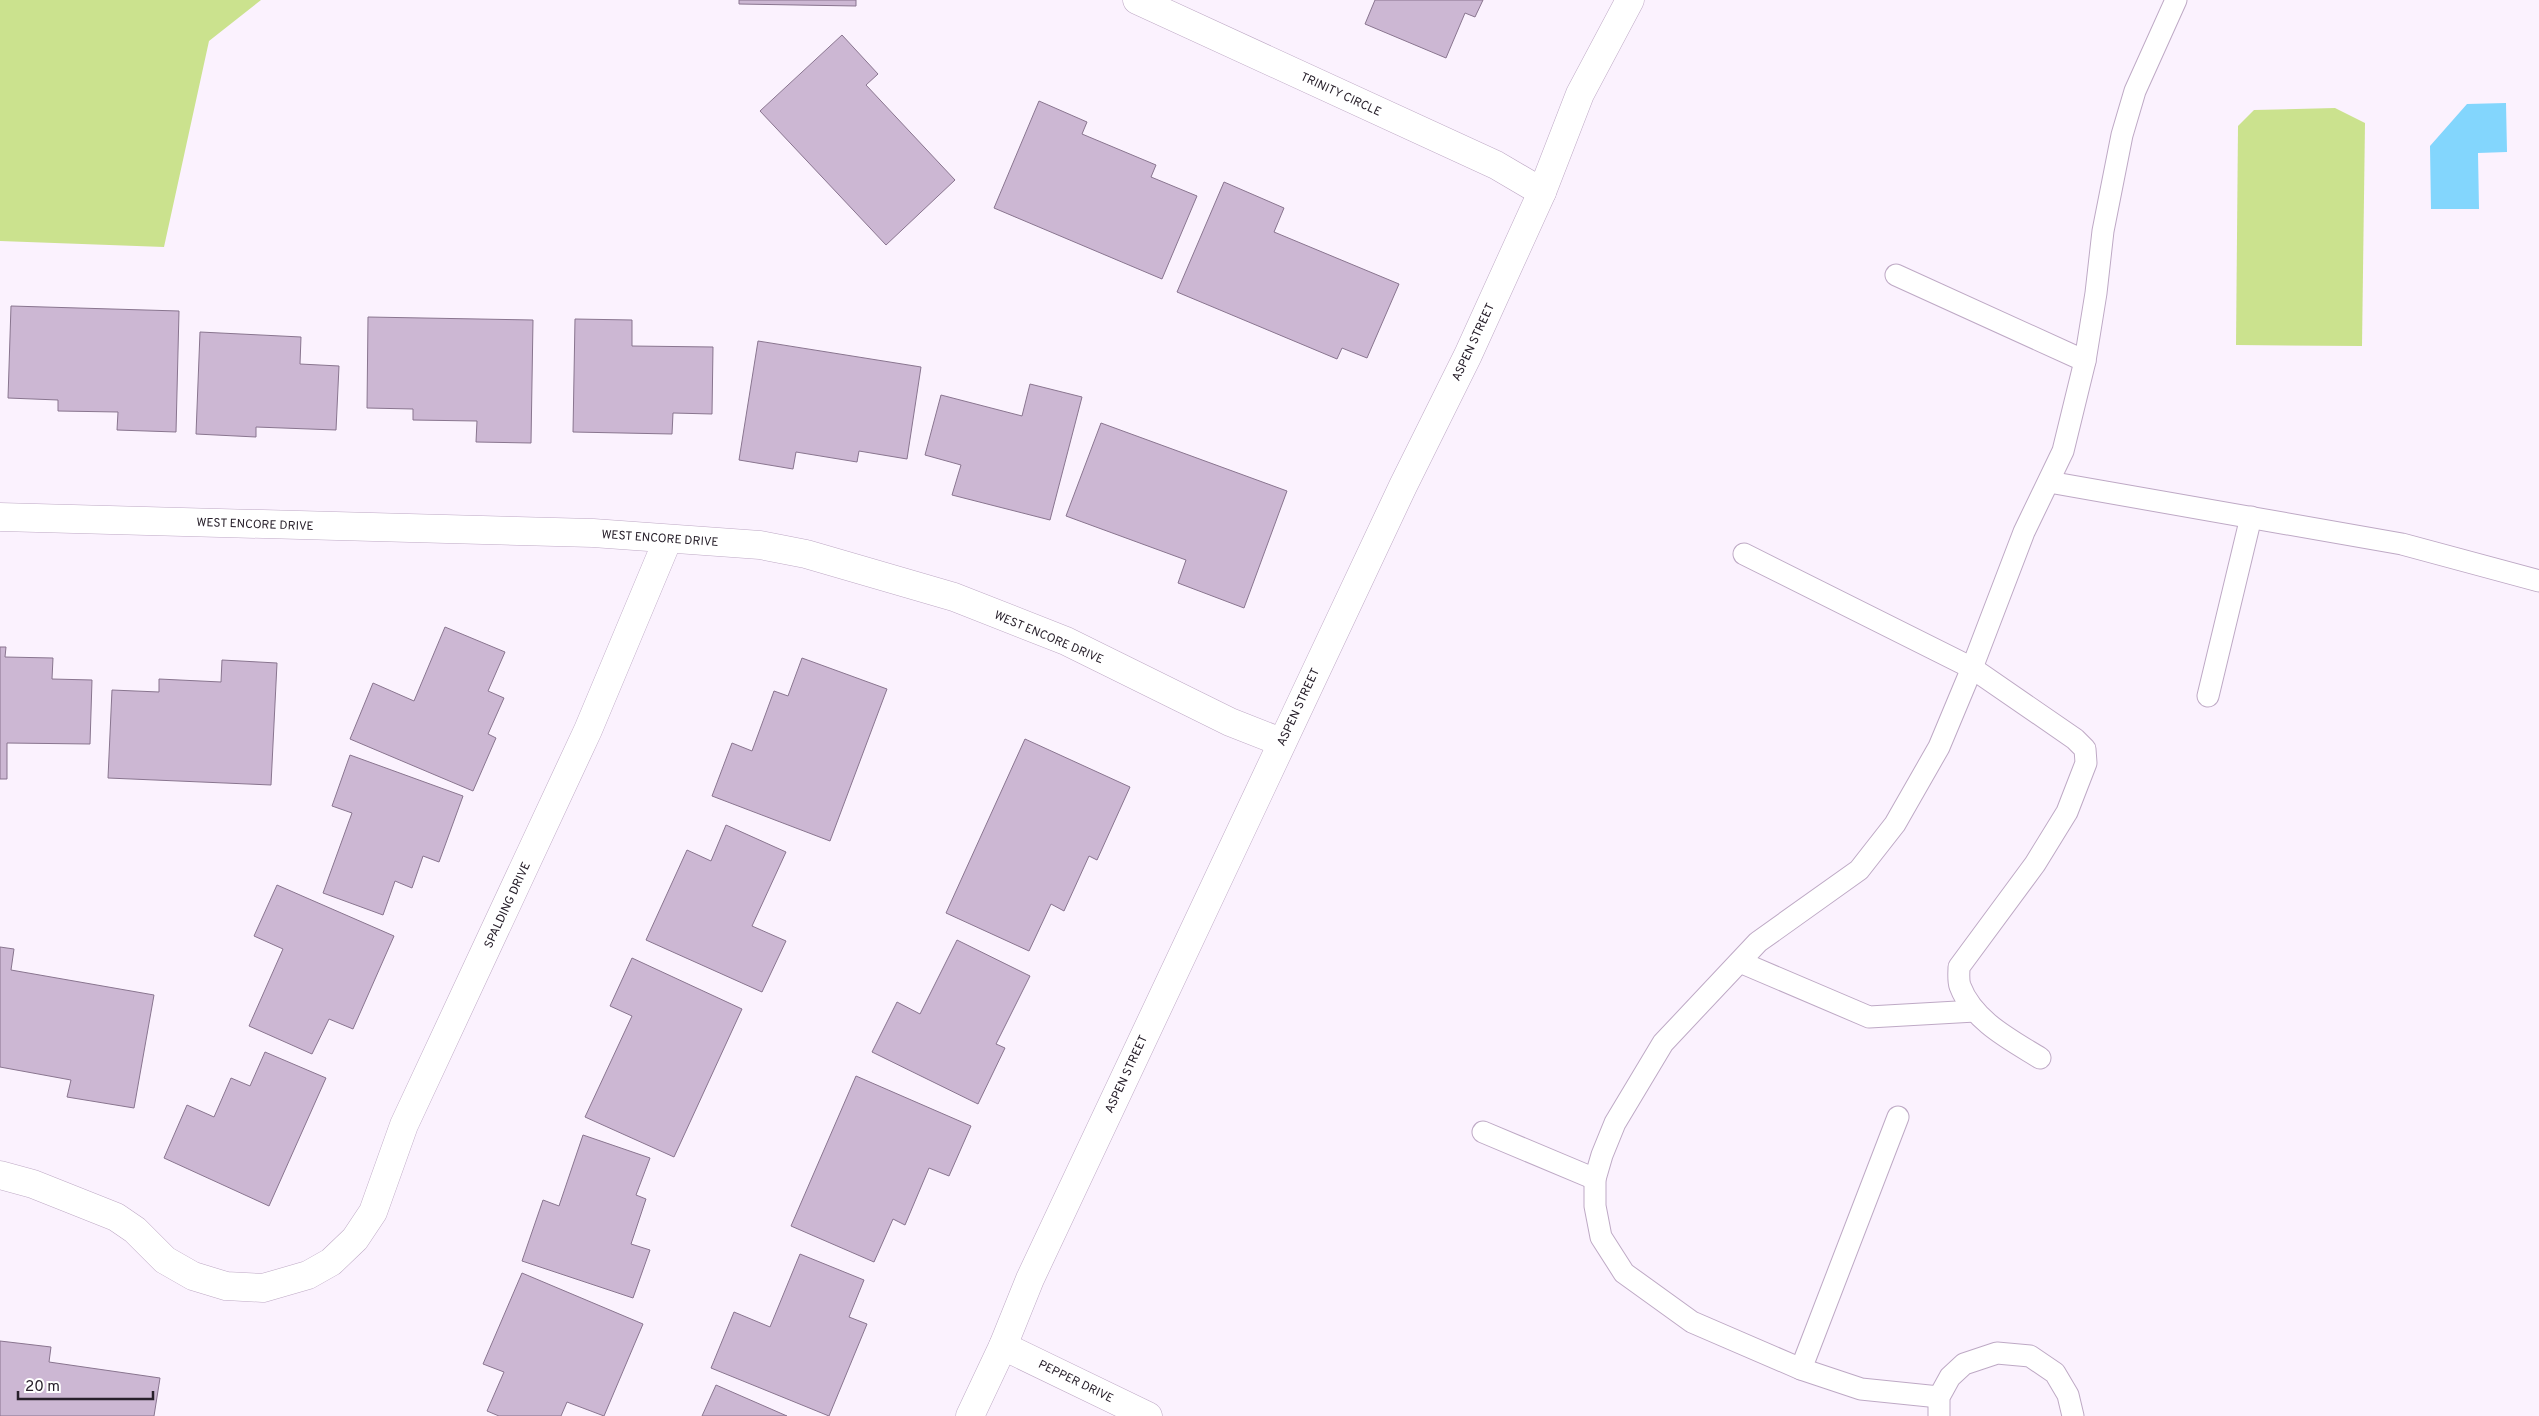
<svg xmlns="http://www.w3.org/2000/svg" width="2539" height="1416" font-family="Overpass,sans-serif">
<style>
.green{fill:#cbe28e}
.water{fill:#83d6fd}
.building{fill:#ccb7d3;stroke:#89758f}
.lines{fill:none;stroke-linecap:round;stroke-linejoin:round}
.service-casing{stroke:#bea9c5;stroke-width:23}
.minor-casing{stroke:#bea9c5;stroke-width:29}
.service{stroke:#fff;stroke-width:21}
.minor{stroke:#fff;stroke-width:28}
.labels{text-anchor:middle;stroke-width:4;stroke-linejoin:round;paint-order:stroke}
.street-label{font-size:12px;fill:#28202b;stroke:#fff}
</style>
<rect width="100%" height="100%" fill="#fbf2fe"/>
<g class="green">
<polygon points="0,0 261,0 209,41 164,247 0,241"/>
<polygon points="2335,108 2365,123 2362,346 2236,345 2238,126 2254,110"/>
</g>
<polygon class="water" points="2506,103 2507,152 2478,153 2479,209 2431,209 2430,146 2467,104"/>
<g class="building">
<polygon points="739,0 856,0 856,6 739,4"/>
<polygon points="1375,0 1483,0 1475,17 1465,13 1446,58 1365,24"/>
<polygon points="842,35 878,74 866,85 955,180 886,245 760,111"/>
<polygon points="1039,101 1087,122 1082,134 1156,165 1151,177 1197,196 1162,279 994,208"/>
<polygon points="1224,182 1284,208 1274,232 1399,284 1367,358 1342,348 1337,359 1177,292"/>
<polygon points="11,306 179,311 176,432 117,430 118,412 58,411 58,400 8,398"/>
<polygon points="368,317 533,320 531,443 476,442 477,421 413,420 413,409 367,408"/>
<polygon points="575,319 632,320 632,346 713,347 712,414 673,413 672,434 573,432"/>
<polygon points="200,332 301,337 300,364 339,366 336,430 256,427 256,437 196,434"/>
<polygon points="758,341 921,367 907,459 859,451 857,462 796,452 793,469 739,460"/>
<polygon points="1030,384 1082,397 1050,520 952,495 961,465 925,455 941,395 1022,416"/>
<polygon points="1101,423 1287,491 1244,608 1178,583 1186,560 1066,516"/>
<polygon points="445,627 505,652 488,691 504,698 488,734 496,738 473,791 350,739 373,683 414,701"/>
<polygon points="0,647 6,647 5,657 53,658 52,679 92,680 90,744 7,743 7,779 0,779"/>
<polygon points="802,658 887,689 830,841 712,796 732,743 752,751 774,691 788,696"/>
<polygon points="222,660 277,663 271,785 108,778 112,690 159,692 159,679 221,682"/>
<polygon points="1025,739 1130,787 1097,860 1089,856 1064,911 1051,904 1029,951 946,913"/>
<polygon points="350,755 463,796 439,862 423,856 412,888 395,881 383,915 323,893 352,813 332,806"/>
<polygon points="726,825 786,852 752,926 786,941 762,992 646,940 687,850 711,861"/>
<polygon points="277,885 394,936 353,1029 329,1019 312,1054 249,1026 283,949 254,936"/>
<polygon points="957,940 1030,976 996,1044 1005,1048 978,1104 872,1052 897,1002 920,1014"/>
<polygon points="0,947 14,949 11,970 154,995 134,1108 67,1097 71,1080 0,1067"/>
<polygon points="632,958 742,1009 674,1157 585,1117 632,1016 610,1006"/>
<polygon points="265,1052 326,1078 269,1206 164,1158 187,1105 214,1117 231,1078 250,1086"/>
<polygon points="856,1076 971,1126 949,1176 929,1168 905,1225 893,1219 874,1262 791,1226"/>
<polygon points="583,1135 650,1158 636,1195 646,1199 631,1244 650,1250 633,1298 522,1261 543,1200 559,1206"/>
<polygon points="800,1254 864,1280 849,1317 867,1324 829,1416 711,1368 734,1312 770,1327"/>
<polygon points="522,1273 643,1324 604,1416 567,1402 561,1416 499,1416 487,1411 504,1372 483,1364"/>
<polygon points="0,1341 51,1347 49,1362 160,1378 154,1416 0,1416"/>
<polygon points="716,1385 787,1416 702,1416"/>
</g>
<g class="lines">
<defs>
<g id="service">
<polyline points="1896,275 2085,361"/>
<polyline points="2049,482 2402,544 2539,581"/>
<path d="M1744 554 1972 668 2075 739 2085 749 2086 763 2067 812 2035 864 1959 967C1959 973 1958 980 1960 986 1973 1021 2011 1040 2040 1058"/>
<polyline points="2208,696 2251,517"/>
<polyline points="1740,962 1869,1017 1975,1011"/>
<polyline points="1483,1132 1595,1179"/>
<polyline points="1801,1369 1898,1117"/>
<polyline points="1939,1397 1861,1389 1801,1369 1692,1322 1624,1273 1601,1237 1595,1206 1595,1179 1602,1155 1615,1123 1663,1043 1758,942 1859,870 1895,824 1939,747 1972,668 2024,532 2063,451 2085,361 2096,293 2103,231 2122,135 2135,91 2176,0"/>
<polyline points="1939,1416 1939,1397 1950,1377 1964,1364 1997,1353 2030,1356 2055,1373 2068,1395 2073,1416"/>
</g>
<g id="minor">
<polyline points="1137,0 1496,165 1542,192"/>
<polyline points="0,517 593,533 760,545 806,554 954,597 1066,641 1230,722 1281,742"/>
<polyline points="0,1175 33,1184 116,1217 135,1230 165,1260 193,1276 226,1286 263,1288 308,1275 331,1262 355,1239 373,1212 404,1125 588,730 668,539"/>
<polyline points="1003,1346 1148,1416"/>
<polyline points="970,1416 1003,1346 1030,1279 1403,486 1468,355 1542,192 1580,94 1630,0"/>
</g>
</defs>
<use href="#service" class="service-casing"/>
<use href="#minor" class="minor-casing"/>
<use href="#service" class="service"/>
<use href="#minor" class="minor"/>
</g>
<g class="labels">
<g class="street-label">
<text transform="translate(1341 94) rotate(25)" y="4">TRINITY CIRCLE</text>
<text transform="translate(1473 342) rotate(-65)" y="4">ASPEN STREET</text>
<text transform="translate(255 524) rotate(2)" y="4">WEST ENCORE DRIVE</text>
<text transform="translate(660 538) rotate(4)" y="4">WEST ENCORE DRIVE</text>
<text transform="translate(1049 637) rotate(23)" y="4">WEST ENCORE DRIVE</text>
<text transform="translate(1298 707) rotate(-65)" y="4">ASPEN STREET</text>
<text transform="translate(507 905) rotate(-65)" y="4">SPALDING DRIVE</text>
<text transform="translate(1126 1074) rotate(-65)" y="4">ASPEN STREET</text>
<text transform="translate(1076 1381) rotate(26)" y="4">PEPPER DRIVE</text>
</g>
</g>
<path d="M18 1391v8h135v-8" fill="none" stroke="#28202b" stroke-width="2.5"/>
<text x="25" y="1391" font-size="15" fill="#28202b" stroke="#ffffff" stroke-width="4" paint-order="stroke">20 m</text>
</svg>
